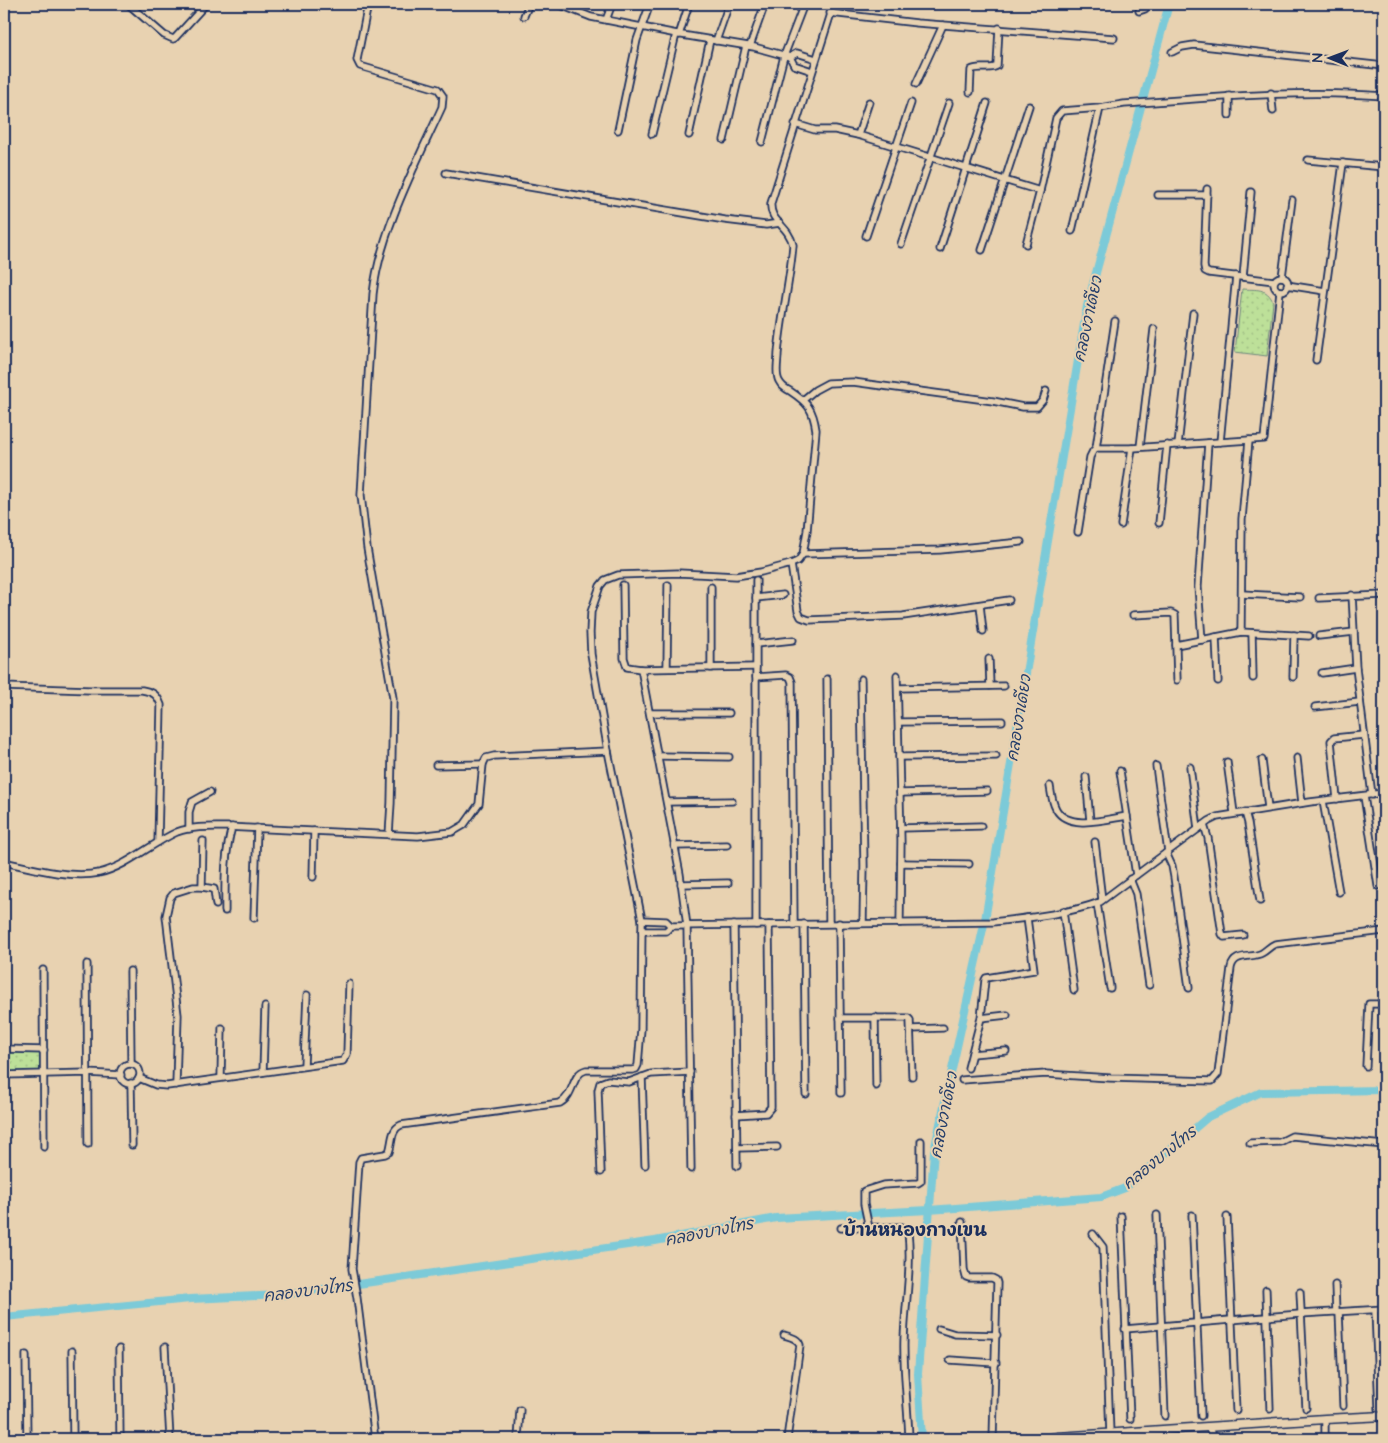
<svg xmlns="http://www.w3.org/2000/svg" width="1388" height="1443" font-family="'Architects Daughter','Playpen Sans Thai',sans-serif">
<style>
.park{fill:url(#park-dots);stroke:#6c887c}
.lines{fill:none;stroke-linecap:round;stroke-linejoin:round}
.canal{stroke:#7bcad8;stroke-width:8}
.street-casing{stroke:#1b2f5e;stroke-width:9}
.secondary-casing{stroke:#1b2f5e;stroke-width:11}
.street{stroke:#e8d2b1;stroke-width:5.5}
.secondary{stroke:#e8d2b1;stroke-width:8}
.labels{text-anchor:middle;stroke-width:4;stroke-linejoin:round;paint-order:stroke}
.water-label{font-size:16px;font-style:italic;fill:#253e6a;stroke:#e8d2b1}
.quarter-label{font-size:18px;font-weight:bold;fill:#1b2f5e;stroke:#e8d2b1}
</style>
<defs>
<pattern id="park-dots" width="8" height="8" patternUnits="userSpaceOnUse" patternTransform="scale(1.25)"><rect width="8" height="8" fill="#bde099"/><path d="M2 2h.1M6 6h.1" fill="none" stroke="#a2c086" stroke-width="1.8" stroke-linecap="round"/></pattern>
</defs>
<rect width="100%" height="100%" fill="#e8d2b1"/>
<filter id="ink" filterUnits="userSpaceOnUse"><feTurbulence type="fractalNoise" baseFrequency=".02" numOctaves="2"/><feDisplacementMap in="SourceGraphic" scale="10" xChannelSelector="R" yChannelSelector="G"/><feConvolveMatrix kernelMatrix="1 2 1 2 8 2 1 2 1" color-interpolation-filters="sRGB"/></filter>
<g filter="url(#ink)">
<g class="park">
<path d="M1242 289C1256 290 1267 287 1273 302L1267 356 1235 352Z"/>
<polygon points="44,1046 43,1075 4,1075 4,1048"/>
</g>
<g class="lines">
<g class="canal">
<polyline points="4,1317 190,1299 282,1295 655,1241 776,1218 929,1210 1101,1197 1125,1188 1208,1117 1261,1092 1384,1090"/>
<polyline points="922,1439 918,1374 934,1151 985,920 1087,306 1169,4"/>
</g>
<defs>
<g id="street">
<polyline points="128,4 164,35 173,39 175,38 206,4"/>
<path d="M368 4 357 60 360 66 438 89 443 96 442 107C416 164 380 232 373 294L361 495 367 548 393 698 391 803 389 835"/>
<polyline points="558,4 591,17 682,35 754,47 790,57 794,65 812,71"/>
<polyline points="1139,11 1145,9 1147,4"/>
<polyline points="830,13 917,23 1114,38"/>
<polyline points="524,16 529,4"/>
<polyline points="606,20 612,4"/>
<polyline points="679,35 689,4"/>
<polyline points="716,41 729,4"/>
<polyline points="750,46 765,4"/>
<polyline points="1172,52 1182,47 1194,45 1384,66"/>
<polyline points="790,57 797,53 816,59"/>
<polyline points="916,84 943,25"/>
<path d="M970 92 971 70C979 65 989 71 997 66L999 28"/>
<polyline points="1271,93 1273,111"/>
<polyline points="1229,96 1229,115"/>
<polyline points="795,124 815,130 835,130 858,135 1040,191"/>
<polyline points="618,130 637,40 650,4"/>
<polyline points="652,134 676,34"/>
<polyline points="689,135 710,40"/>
<polyline points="858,135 869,102"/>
<polyline points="724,140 746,46"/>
<polyline points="762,142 784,56 804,4"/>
<polyline points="1308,160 1384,167"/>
<polyline points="446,173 725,220 766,225 780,223"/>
<polyline points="1207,189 1204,266 1205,271 1209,273 1274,281"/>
<polyline points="1158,195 1207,195"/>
<polyline points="1072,231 1100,108"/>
<polyline points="866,236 911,103"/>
<polyline points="901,244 949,103"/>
<path d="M1026 244 1040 191 1056 118 1062 111 1100 108 1124 104C1211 98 1297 89 1384 96"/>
<polyline points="940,249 987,103"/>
<polyline points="982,250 1029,106"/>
<circle cx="1281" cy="284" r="7"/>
<polyline points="1243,277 1251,192"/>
<polyline points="1282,277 1292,200"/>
<polyline points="1287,285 1325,291"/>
<polyline points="1316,360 1343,163"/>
<polyline points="803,400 815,390 828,383 853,382 993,401 1023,407 1037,407 1043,400 1046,391"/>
<polyline points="1220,442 1236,276"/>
<polyline points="1178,445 1193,313"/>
<polyline points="1140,447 1154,329"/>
<polyline points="1096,448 1132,448 1264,439 1280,291"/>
<polyline points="1159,523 1167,445"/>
<polyline points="1121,525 1132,448"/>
<polyline points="1078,532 1090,457 1093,451 1096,448 1115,321"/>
<polyline points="803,554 940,550 1021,542"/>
<polyline points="791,564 798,611 801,617 809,620 903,616 1009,600"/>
<polyline points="623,585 624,658 627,667 641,669 756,667"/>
<polyline points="1242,594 1300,597"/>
<polyline points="1352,595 1356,668 1372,795"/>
<polyline points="756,598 783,595"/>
<polyline points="1319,598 1384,595"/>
<polyline points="980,605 983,631"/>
<polyline points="1133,615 1171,613 1175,615 1177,680"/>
<polyline points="1241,632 1242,519 1249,440"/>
<polyline points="1252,633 1253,678"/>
<polyline points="1319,636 1354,632"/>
<polyline points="1216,637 1218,681"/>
<polyline points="1202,640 1198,587 1208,443"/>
<polyline points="756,644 793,640"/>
<polyline points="1176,645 1241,632 1309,636"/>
<polyline points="989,659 990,686"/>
<polyline points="667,668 668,585"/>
<polyline points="711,668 711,587"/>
<polyline points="641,669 680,874 687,926 691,1169"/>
<polyline points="1322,673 1356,668"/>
<polyline points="897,675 901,841 900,923"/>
<polyline points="756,677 786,675 790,677 792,682 794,925"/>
<polyline points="1293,677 1294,635"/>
<polyline points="827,679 829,923"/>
<polyline points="861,679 864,866 863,923"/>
<path d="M4 687 90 690H142C153 692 157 694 161 705L158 842"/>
<polyline points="898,688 1004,686"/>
<polyline points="1315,707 1360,702"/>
<polyline points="650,713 729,713"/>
<polyline points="899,722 1002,721"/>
<polyline points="658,756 729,757"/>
<polyline points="899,757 996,756"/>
<polyline points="1297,758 1302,803"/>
<polyline points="1262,760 1268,808"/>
<polyline points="1227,762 1234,813"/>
<polyline points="436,765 483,764"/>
<polyline points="1156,766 1168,852"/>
<polyline points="1190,767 1198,829"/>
<polyline points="1120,771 1136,875"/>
<polyline points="1086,777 1090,821"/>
<path d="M1050 786C1051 793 1052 802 1056 809 1068 831 1107 819 1127 816"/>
<polyline points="900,793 987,791"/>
<polyline points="1364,796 1378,886"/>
<polyline points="1337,799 1331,741 1334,738 1364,735"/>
<polyline points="1323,801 1339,892"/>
<polyline points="667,802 732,801"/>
<polyline points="1245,812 1248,823 1260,901"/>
<polyline points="1204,825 1208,838 1222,934 1224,937 1243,935"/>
<polyline points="901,828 981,826"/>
<polyline points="189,829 189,812 192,802 210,792"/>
<polyline points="1095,842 1102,900"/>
<polyline points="674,846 727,845"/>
<polyline points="1166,853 1172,866 1174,877 1189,988"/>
<path d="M4 862C31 868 71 879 99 873 128 866 150 844 177 832 193 826 211 827 227 827L418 836 452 832 464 825 479 804 483 764 486 758 494 756 608 751"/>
<polyline points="901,863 969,864"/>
<polyline points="313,877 314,831"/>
<polyline points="1130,879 1136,894 1149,985"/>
<polyline points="681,884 728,883"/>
<polyline points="202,887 214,889 216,905"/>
<polyline points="1097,903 1110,988"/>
<path d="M225 911C225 883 224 855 232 827"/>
<polyline points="1063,911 1074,990"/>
<polyline points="254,918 257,828"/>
<path d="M642 920 666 921 671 926 993 922C1027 918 1068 914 1100 902L1209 821 1217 817 1310 802 1384 793"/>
<polyline points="839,923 841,1093"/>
<polyline points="804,924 806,1094"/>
<polyline points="734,925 737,1166"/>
<polyline points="756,925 756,580"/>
<polyline points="642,931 666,931 671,926"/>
<polyline points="87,964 88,1144"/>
<polyline points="43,970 44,1147"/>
<polyline points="130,971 131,1064"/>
<polyline points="875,1017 876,1086"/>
<polyline points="840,1018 908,1018 910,1020 912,1076"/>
<polyline points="981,1018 1007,1015"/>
<polyline points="911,1029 943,1028"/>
<polyline points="4,1049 44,1050"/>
<polyline points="972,1054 1006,1051"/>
<circle cx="130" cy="1074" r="10"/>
<polyline points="304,1066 307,995"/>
<polyline points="1366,1066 1369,1004 1384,1004"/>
<polyline points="968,1068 981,1018 985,980 986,978 1034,970 1027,918"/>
<polyline points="263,1072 265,1007"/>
<polyline points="4,1075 88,1073 121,1075"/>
<polyline points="221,1077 222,1028"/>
<polyline points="642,1077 645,1165"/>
<polyline points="139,1078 156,1085 167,1086 343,1061 347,1054 349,984"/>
<path d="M962 1080 1046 1074 1110 1078 1212 1081 1218 1074 1231 968C1234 952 1252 959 1262 953 1267 950 1270 946 1275 944L1384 931"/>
<polyline points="131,1083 132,1145"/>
<polyline points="176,1085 178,1015 166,916 170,898 174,893 193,887 202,887 203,841"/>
<polyline points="736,1115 766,1113 771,1107 769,925"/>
<polyline points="1250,1143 1280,1142 1292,1136 1384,1145"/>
<polyline points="737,1148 777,1147"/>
<polyline points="601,1172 598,1090 600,1083 608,1080 629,1082 651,1074 690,1072"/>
<polyline points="1157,1215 1165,1416"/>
<polyline points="1192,1215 1201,1416"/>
<polyline points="1121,1216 1130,1419"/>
<polyline points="1227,1217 1236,1410"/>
<polyline points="962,1222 964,1269 966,1277 969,1278 992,1278 996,1280 997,1283 993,1439"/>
<path d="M841 1228 902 1227 908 1232C912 1268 905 1304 904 1340 903 1373 908 1406 909 1439"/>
<polyline points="869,1228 864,1204 864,1191 883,1185 918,1183 921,1181 921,1141"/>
<polyline points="1093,1234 1103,1247 1110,1434"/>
<polyline points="1335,1285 1336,1312"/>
<polyline points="1266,1290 1270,1409"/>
<polyline points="1300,1292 1306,1408"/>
<polyline points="1375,1310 1379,1409"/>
<polyline points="1339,1312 1343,1406"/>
<polyline points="939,1329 955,1334 997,1335"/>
<polyline points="1125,1329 1300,1314 1384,1309"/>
<path d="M784 1335C790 1337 798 1338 800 1345L787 1439"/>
<polyline points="165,1347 170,1439"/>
<polyline points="119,1349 120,1439"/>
<polyline points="72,1351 73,1439"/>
<polyline points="26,1355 27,1439"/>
<polyline points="950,1360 996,1363"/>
<polyline points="1325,1419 1325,1439"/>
<polyline points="1209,1427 1213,1439"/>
<path d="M375 1439 357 1298 352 1269 359 1162 361 1158 385 1154 389 1152C393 1142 390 1130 401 1125L560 1103C575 1095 571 1074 586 1070H632L636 1069 638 1065 641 1029 642 920 608 751 591 654 590 633 591 612 600 586 605 580 618 575 679 573 736 576 761 572 791 564 798 561 803 554 807 531 816 430C813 409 808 403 790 391 786 389 781 385 779 381 775 374 778 362 778 354 781 318 790 281 793 245 788 224 769 222 771 203L834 4"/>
<polyline points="518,1439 520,1410"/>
</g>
<polyline id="secondary" points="1046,1439 1058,1437 1325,1419 1384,1416"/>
</defs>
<use href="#street" class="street-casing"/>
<use href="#secondary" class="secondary-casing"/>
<use href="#street" class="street"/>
<use href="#secondary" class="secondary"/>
</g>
</g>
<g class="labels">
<g class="water-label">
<text transform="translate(1087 319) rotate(-78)" y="6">คลองวาเดียว</text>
<text transform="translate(1018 718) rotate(-81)" y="6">คลองวาเดียว</text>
<text transform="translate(943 1115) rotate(-79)" y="6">คลองวาเดียว</text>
<text transform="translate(1159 1157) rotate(-39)" y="6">คลองบางไทร</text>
<text transform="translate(709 1231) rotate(-11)" y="6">คลองบางไทร</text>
<text transform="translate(308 1290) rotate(-7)" y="6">คลองบางไทร</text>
</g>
<g class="quarter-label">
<text x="915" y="1236">บ้านหนองกางเขน</text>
</g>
</g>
<rect width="1388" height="1443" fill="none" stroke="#e8d2b1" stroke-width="20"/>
<rect x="10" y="10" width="1368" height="1423" fill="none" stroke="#1b2f5e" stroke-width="2" filter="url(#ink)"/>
<g transform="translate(1330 58) rotate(271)" stroke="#e8d2b1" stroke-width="4" paint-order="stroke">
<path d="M0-4L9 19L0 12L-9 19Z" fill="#1b2f5e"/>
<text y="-8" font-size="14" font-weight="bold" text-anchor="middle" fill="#1b2f5e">N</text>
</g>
</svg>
